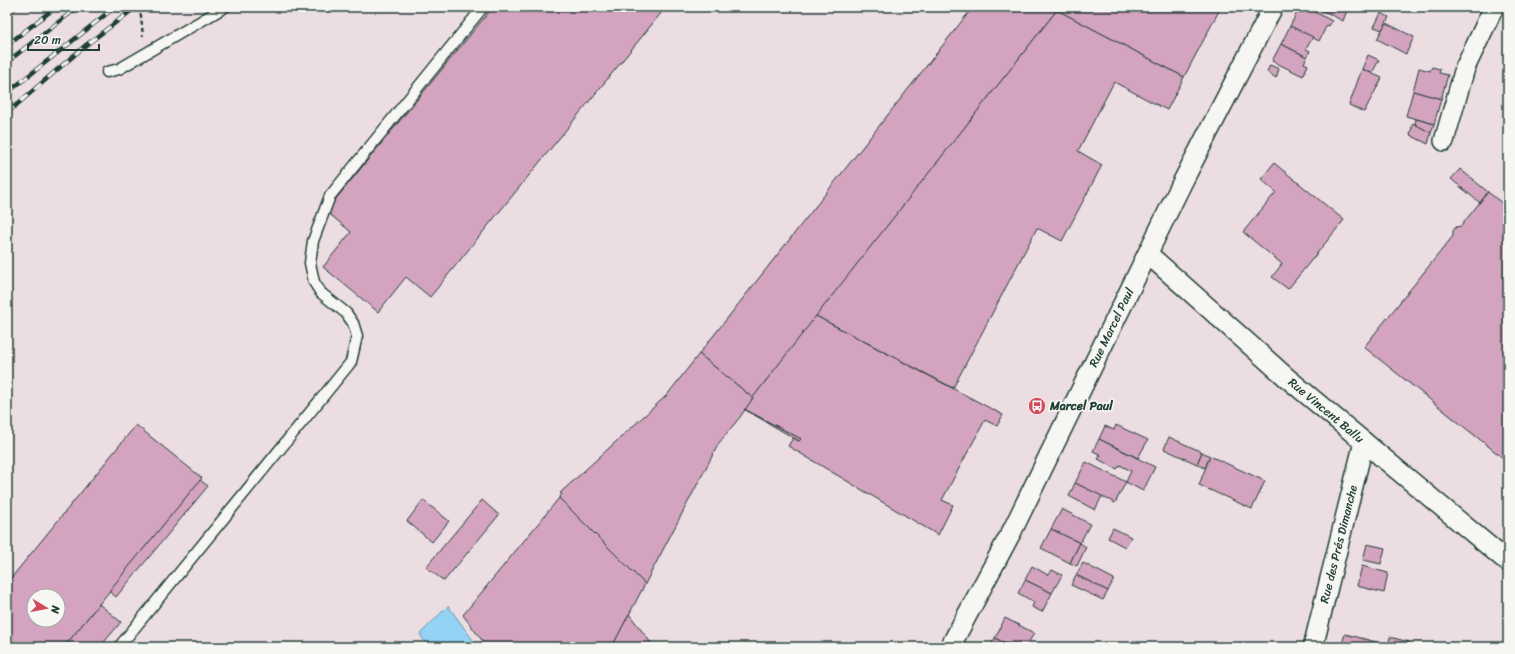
<svg xmlns="http://www.w3.org/2000/svg" width="1515" height="654" font-family="Sriracha,sans-serif">
<style>
.water{fill:#95d3f6;stroke:#6697a8}
.building{fill:#d4a3c0;stroke:#1f3d34;fill-rule:evenodd}
.lines{fill:none;stroke-linecap:round;stroke-linejoin:round}
.service-casing{stroke:#1f3d34;stroke-width:13}
.minor-casing{stroke:#1f3d34;stroke-width:22}
.path{stroke:#1f3d34;stroke-width:2.5;stroke-dasharray:4 3;stroke-linecap:butt}
.service{stroke:#f6f6f2;stroke-width:10}
.minor{stroke:#f6f6f2;stroke-width:19}
.rail-casing{stroke:#1f3d34;stroke-width:4.5}
.rail{stroke:#f6f6f2;stroke-width:3;stroke-dasharray:9;stroke-linecap:butt}
.labels{text-anchor:middle;stroke-width:3.5;stroke-linejoin:round;paint-order:stroke}
.street-label{font-size:12px;fill:#1f3d34;stroke:#f6f6f2}
.poi-label{font-size:12px;font-weight:bold;fill:#1f3d34;stroke:#f6f6f2;text-anchor:start}
</style>
<rect width="100%" height="100%" fill="#ecdde3"/>
<filter id="ink" filterUnits="userSpaceOnUse"><feTurbulence type="fractalNoise" baseFrequency=".025" numOctaves="2"/><feDisplacementMap in="SourceGraphic" scale="8" xChannelSelector="R" yChannelSelector="G"/><feConvolveMatrix kernelMatrix="1 2 1 2 8 2 1 2 1" color-interpolation-filters="sRGB"/></filter>
<g filter="url(#ink)">
<polygon class="water" points="448,606 478,647 428,647 420,634"/>
<g class="building">
<polygon points="493,7 666,7 430,297 406,277 378,312 323,267 351,232 326,211"/>
<polygon points="973,7 1051,7 1057,10 753,398 699,354"/>
<polygon points="1051,7 1221,7 1184,77"/>
<polygon points="1300,7 1305,7 1332,21 1329,26 1327,25 1319,41 1290,26"/>
<polygon points="1316,7 1341,7 1347,10 1343,21"/>
<polygon points="1057,10 1184,77 1167,110 1114,82 1078,151 1102,165 1062,241 1037,228 953,388 816,316"/>
<polygon points="1381,13 1389,17 1382,30 1374,27"/>
<polygon points="1386,23 1414,37 1406,54 1377,39"/>
<polygon points="1290,26 1313,37 1306,49 1310,51 1307,57 1281,44"/>
<polygon points="1281,44 1307,57 1304,63 1308,65 1303,76 1272,61"/>
<polygon points="1368,55 1379,60 1372,73 1362,69"/>
<polygon points="1270,65 1279,69 1276,78 1267,72"/>
<polygon points="1432,67 1440,69 1439,73 1448,75 1441,99 1413,91 1419,68 1430,71"/>
<polygon points="1362,69 1382,78 1364,112 1349,105"/>
<polygon points="1413,91 1441,99 1434,124 1406,116"/>
<polygon points="1416,119 1434,124 1431,133 1415,125"/>
<polygon points="1413,123 1431,133 1428,144 1410,135"/>
<polygon points="1274,163 1344,220 1288,289 1272,277 1282,264 1243,232 1276,192 1261,179"/>
<polygon points="1460,169 1488,192 1480,203 1451,179"/>
<polygon points="1488,192 1508,208 1508,462 1364,347 1453,236 1453,231 1456,227 1461,226"/>
<polygon points="816,316 1003,415 997,426 985,420 942,500 953,505 938,535 788,446 793,438 799,441 801,439 744,409"/>
<polygon points="699,354 753,398 740,417 719,443 645,584 559,498 562,494 560,493 667,395"/>
<polygon points="744,409 801,439 799,441"/>
<path d="M136 425 202 478 64 647H7V583ZM34 596H58V620H34Z"/>
<polygon points="1116,425 1148,440 1138,458 1099,439 1105,426 1114,430"/>
<polygon points="1169,437 1202,452 1197,464 1164,449"/>
<polygon points="1099,439 1155,467 1143,491 1126,482 1131,471 1120,465 1117,469 1098,459 1101,455 1093,451"/>
<polygon points="1202,452 1210,456 1205,468 1197,464"/>
<polygon points="1210,456 1265,481 1252,509 1199,485"/>
<polygon points="1086,462 1126,482 1115,503 1075,483"/>
<polygon points="200,480 208,486 116,597 109,591"/>
<polygon points="1075,483 1102,496 1095,510 1069,496"/>
<polygon points="559,498 645,584 612,647 487,647 463,615"/>
<polygon points="423,500 449,521 432,542 407,521"/>
<polygon points="482,500 499,515 444,581 426,567"/>
<polygon points="1062,509 1090,524 1080,543 1051,529"/>
<polygon points="1113,528 1131,537 1125,547 1108,538"/>
<polygon points="1051,529 1080,543 1070,563 1041,548"/>
<polygon points="1080,543 1086,547 1077,566 1070,563"/>
<polygon points="1367,544 1385,548 1381,564 1363,560"/>
<polygon points="1083,563 1114,579 1108,591 1076,575"/>
<polygon points="1032,566 1048,575 1052,570 1062,575 1052,593 1025,580"/>
<polygon points="1362,566 1388,573 1384,593 1357,586"/>
<polygon points="1076,575 1108,591 1103,600 1071,585"/>
<polygon points="1025,580 1052,593 1042,612 1032,607 1034,602 1018,593"/>
<polygon points="99,604 121,622 100,647 64,647"/>
<polygon points="629,614 654,647 612,647"/>
<polygon points="1005,618 1034,633 1026,647 1012,647 995,638"/>
<polygon points="1345,634 1384,644 1384,647 1341,647"/>
<polygon points="1390,637 1409,642 1408,647 1388,647"/>
<polygon points="995,638 1012,647 990,647"/>
</g>
<g class="lines">
<defs>
<g id="service">
<polyline points="107,72 119,69 225,7"/>
<polyline points="119,647 351,362 357,336 353,323 346,313 321,293 314,282 310,263 313,241 330,196 483,7"/>
</g>
<g id="minor">
<polyline points="1444,141 1465,68 1494,7"/>
<path id="s1" d="M1148 254 1286 377 1508 562"/>
<path id="s2" d="M950 647 1012 531 1183 181 1273 7"/>
<path id="s3" d="M1313 647 1364 442"/>
</g>
</defs>
<use href="#service" class="service-casing"/>
<use href="#minor" class="minor-casing"/>
<polyline class="path" points="140,7 143,36"/>
<use href="#service" class="service"/>
<use href="#minor" class="minor"/>
<defs>
<g id="rail">
<polyline points="7,14 16,7"/>
<polyline points="7,45 56,7"/>
<polyline points="7,62 78,7"/>
<polyline points="7,93 115,7"/>
<polyline points="7,113 86,45 136,7"/>
</g>
</defs>
<use href="#rail" class="rail-casing"/>
<use href="#rail" class="rail"/>
</g>
</g>
<defs>
<symbol id="bus-disc" viewBox="-11 -11 22 22"><circle r="9.5" fill="#d1495b" stroke="#f6f6f2"/><path d="M-5-6H5V4H4V6H2V4H-2V6H-4V4H-5ZM-3.5-4V0h7V-4ZM-3.5 1.2v1.5H-2V1.2ZM2 1.2v1.5H3.5V1.2Z" fill="#fff"/></symbol>
</defs>
<g fill-rule="evenodd">
<use href="#bus-disc" x="1027" y="396" width="20" height="20"/>
</g>
<g class="labels">
<g class="street-label">
<text dy="4" stroke="none"><textPath href="#s2" startOffset="358">Rue Marcel Paul</textPath></text>
<text dy="4" stroke="none"><textPath href="#s1" startOffset="237">Rue Vincent Ballu</textPath></text>
<text dy="4" stroke="none"><textPath href="#s3" startOffset="106">Rue des Prés Dimanche</textPath></text>
</g>
<g class="poi-label">
<text x="1050" y="410">Marcel Paul</text>
</g>
</g>
<rect width="1515" height="654" fill="none" stroke="#f6f6f2" stroke-width="24"/>
<rect x="12" y="12" width="1491" height="630" fill="none" stroke="#1f3d34" stroke-width="1.5" filter="url(#ink)"/>
<g transform="translate(46 608) rotate(100)"><circle r="19" fill="#f6f6f2" stroke="#a0aca6"/>
<path d="M0-3L7 15L0 10L-7 15Z" fill="#d1495b"/>
<text y="-6" font-size="11" font-weight="bold" text-anchor="middle" fill="#1f3d34">N</text>
</g>
<path d="M28 44v6h71v-6" fill="none" stroke="#1f3d34" stroke-width="2"/>
<text x="34" y="44" font-size="12" fill="#1f3d34" stroke="#f6f6f2" stroke-width="3" paint-order="stroke">20 m</text>
</svg>
